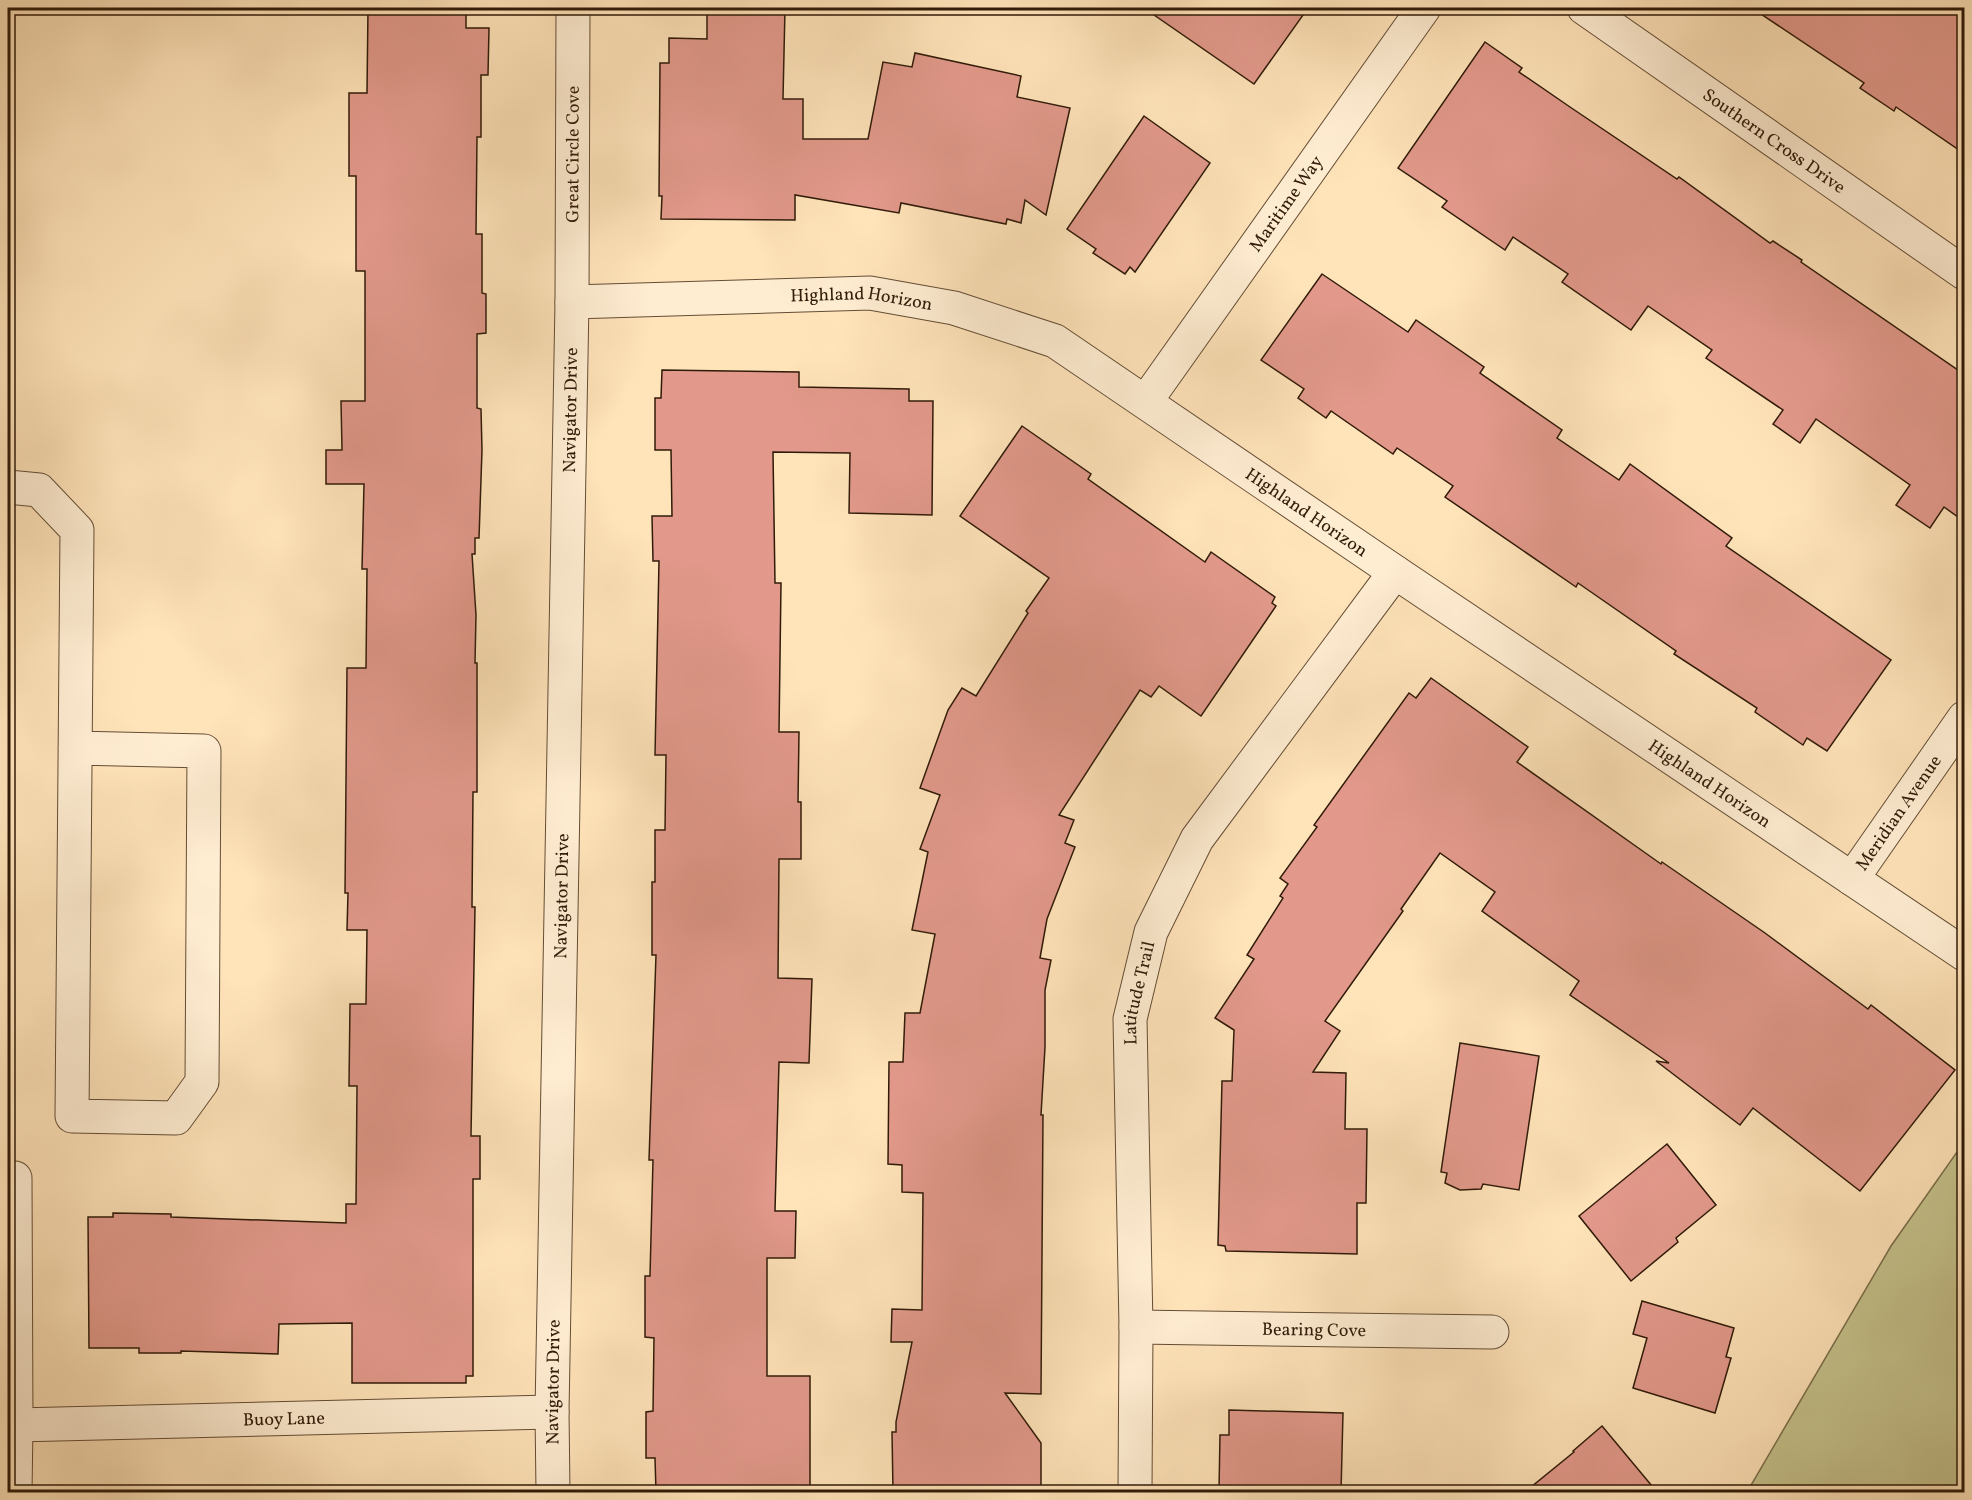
<svg xmlns="http://www.w3.org/2000/svg" width="1972" height="1500" font-family="Vollkorn,serif">
<style>
.green{fill:#c5c28c;stroke:#7a6e4a;stroke-width:1.5}
.building{fill:#e2998b;stroke:#301b09;stroke-width:1.5}
.lines{fill:none;stroke-linecap:round;stroke-linejoin:round}
.minor-casing{stroke:#644d35;stroke-width:35}
.minor{stroke:#ffedd2;stroke-width:33}
.labels{text-anchor:middle;stroke-width:6;stroke-linejoin:round;paint-order:stroke}
.street-label{font-size:18px;fill:#301b09;stroke:#ffedd2}
</style>
<rect width="100%" height="100%" fill="#ffe3b9"/>
<filter id="stains"><feTurbulence type="fractalNoise" baseFrequency=".00333" numOctaves="4"/><feColorMatrix values="0 0 0 0 .2 0 0 0 0 .09 0 0 0 0 .02 0 0 0 .5 -.17"/></filter>
<radialGradient id="worn" r=".72"><stop offset=".6" stop-color="#630" stop-opacity="0"/><stop offset="1" stop-color="#630" stop-opacity=".3"/></radialGradient>
<polygon class="green" points="1964,1142 1964,1492 1747,1492 1891,1246"/>
<g class="building">
<polygon points="368,8 466,8 466,28 489,28 488,75 481,75 481,137 477,137 476,234 482,234 482,293 486,294 486,333 477,334 477,408 481,409 482,450 479,538 475,538 475,554 472,554 476,615 475,663 477,663 477,792 473,792 472,907 475,907 471,1136 480,1136 480,1179 473,1179 473,1376 466,1376 466,1383 352,1383 352,1323 279,1324 278,1354 181,1351 181,1353 139,1353 139,1348 89,1348 88,1217 113,1217 113,1213 171,1214 171,1217 346,1223 346,1204 356,1204 357,1086 349,1086 350,1004 366,1004 367,930 347,930 348,893 345,893 347,668 366,668 367,569 362,569 364,484 326,484 326,450 342,450 341,401 365,401 365,271 356,271 356,176 349,176 349,93 367,93"/>
<polygon points="707,8 785,8 783,99 803,99 803,139 868,139 883,62 912,67 915,53 1021,76 1017,97 1070,108 1046,215 1025,200 1021,223 1007,219 1006,224 901,203 899,213 795,195 795,220 661,219 662,196 659,196 660,63 669,63 669,38 707,39"/>
<polygon points="1144,8 1308,8 1254,84"/>
<polygon points="1752,8 1965,8 1965,154 1896,107 1894,111 1860,88 1864,83"/>
<polygon points="1485,42 1522,68 1519,72 1570,107 1677,179 1679,177 1770,243 1773,241 1802,260 1801,262 1965,375 1965,522 1944,507 1930,528 1896,505 1910,485 1816,419 1800,443 1773,424 1783,410 1706,358 1712,350 1648,306 1631,330 1562,282 1568,274 1513,237 1505,250 1442,207 1447,201 1398,168"/>
<polygon points="1144,116 1210,163 1135,272 1130,267 1125,274 1093,253 1096,249 1067,229"/>
<polygon points="1322,274 1408,332 1416,320 1484,367 1480,373 1562,430 1557,438 1619,480 1630,464 1732,538 1726,546 1891,660 1827,751 1807,738 1803,745 1755,712 1757,708 1674,654 1676,651 1578,583 1576,587 1445,497 1453,486 1397,448 1393,454 1331,411 1326,418 1298,398 1304,389 1261,360"/>
<polygon points="662,370 799,372 799,387 909,389 909,401 933,401 932,515 849,513 850,453 773,452 775,583 781,583 779,732 799,732 798,802 801,802 801,859 779,859 778,978 812,979 809,1063 779,1062 775,1211 796,1211 795,1258 767,1258 767,1376 810,1376 810,1492 656,1492 655,1458 646,1458 646,1412 653,1411 654,1338 645,1337 645,1276 650,1276 653,1160 649,1160 656,955 652,955 652,882 655,882 655,830 665,830 666,755 655,755 659,561 653,561 652,516 672,516 671,450 655,450 655,398 661,398"/>
<polygon points="1022,426 1091,474 1088,479 1205,562 1211,552 1275,597 1272,603 1276,606 1201,716 1159,686 1151,697 1140,690 1059,815 1074,820 1065,843 1075,847 1047,919 1040,958 1051,960 1045,990 1045,1047 1041,1115 1043,1115 1041,1394 1005,1393 1041,1443 1041,1491 893,1491 892,1432 896,1432 896,1422 912,1342 891,1342 892,1309 922,1310 923,1193 902,1192 902,1165 888,1164 889,1062 903,1062 905,1013 920,1013 935,934 912,930 928,852 920,849 940,795 920,788 948,710 962,688 976,696 1028,613 1026,611 1049,578 960,516"/>
<polygon points="1431,678 1528,747 1517,762 1661,864 1662,862 1765,933 1868,1009 1871,1005 1955,1070 1860,1191 1753,1108 1740,1125 1656,1061 1669,1063 1570,995 1579,981 1482,911 1495,892 1440,853 1401,909 1403,911 1325,1021 1340,1031 1313,1072 1346,1073 1345,1129 1367,1129 1366,1203 1357,1203 1357,1254 1226,1251 1225,1246 1218,1245 1222,1081 1232,1081 1234,1030 1215,1018 1254,959 1247,955 1283,898 1280,896 1288,884 1280,878 1317,827 1314,825 1409,693 1416,698"/>
<polygon points="1460,1043 1539,1056 1519,1190 1483,1184 1481,1189 1460,1190 1445,1183 1447,1173 1441,1172"/>
<polygon points="1667,1144 1716,1205 1676,1238 1678,1242 1631,1281 1579,1216"/>
<polygon points="1642,1301 1734,1328 1726,1357 1731,1358 1715,1413 1633,1388 1647,1338 1633,1334"/>
<polygon points="1229,1410 1343,1413 1341,1492 1219,1491 1220,1435 1229,1435"/>
<polygon points="1602,1426 1657,1492 1525,1492 1574,1452 1573,1451"/>
</g>
<g class="lines">
<defs>
<g id="minor">
<path id="s1" d="M1584 8 1964 273"/>
<path id="s2" d="M572 302 870 293 954 308 1055 341 1395 572 1964 954"/>
<path id="s3" d="M1146 401 1424 8"/>
<polyline points="8,487 39,490 77,530 72,1116 176,1118 202,1082 204,751 75,748"/>
<path id="s4" d="M1852 879 1964 718"/>
<path id="s5" d="M1136 1327 1492 1332"/>
<path id="s6" d="M16 1425 552 1412"/>
<polyline points="15,1492 16,1425 15,1178"/>
<path id="s7" d="M553 1492 552 1412 572 302 573 8"/>
<path id="s8" d="M1135 1492 1136 1327 1130 1019 1151 932 1197 839 1395 572"/>
</g>
</defs>
<use href="#minor" class="minor-casing"/>
<use href="#minor" class="minor"/>
</g>
<g class="labels">
<g class="street-label">
<text dy="6" stroke="none"><textPath href="#s1" startOffset="232">Southern Cross Drive</textPath></text>
<text dy="6" stroke="none"><textPath href="#s7" startOffset="1338">Great Circle Cove</textPath></text>
<text dy="6" stroke="none"><textPath href="#s3" startOffset="242">Maritime Way</textPath></text>
<text dy="6" stroke="none"><textPath href="#s2" startOffset="290">Highland Horizon</textPath></text>
<text dy="6" stroke="none"><textPath href="#s7" startOffset="1082">Navigator Drive</textPath></text>
<text dy="6" stroke="none"><textPath href="#s2" startOffset="794">Highland Horizon</textPath></text>
<text dy="6" stroke="none"><textPath href="#s2" startOffset="1280">Highland Horizon</textPath></text>
<text dy="6" stroke="none"><textPath href="#s4" startOffset="81">Meridian Avenue</textPath></text>
<text dy="6" stroke="none"><textPath href="#s7" startOffset="596">Navigator Drive</textPath></text>
<text dy="6" stroke="none"><textPath href="#s8" startOffset="500">Latitude Trail</textPath></text>
<text dy="6" stroke="none"><textPath href="#s5" startOffset="178">Bearing Cove</textPath></text>
<text dy="6" stroke="none"><textPath href="#s7" startOffset="110">Navigator Drive</textPath></text>
<text dy="6" stroke="none"><textPath href="#s6" startOffset="268">Buoy Lane</textPath></text>
</g>
</g>
<rect width="1972" height="1500" fill="none" stroke="#ffe3b9" stroke-width="30"/>
<rect x="9" y="9" width="1954" height="1482" fill="none" stroke="#301b09" stroke-width="3"/>
<rect x="15" y="15" width="1942" height="1470" fill="none" stroke="#301b09" stroke-width="1.5"/>
<rect width="100%" height="100%" filter="url(#stains)"/>
<rect width="100%" height="100%" fill="url(#worn)"/>
</svg>
